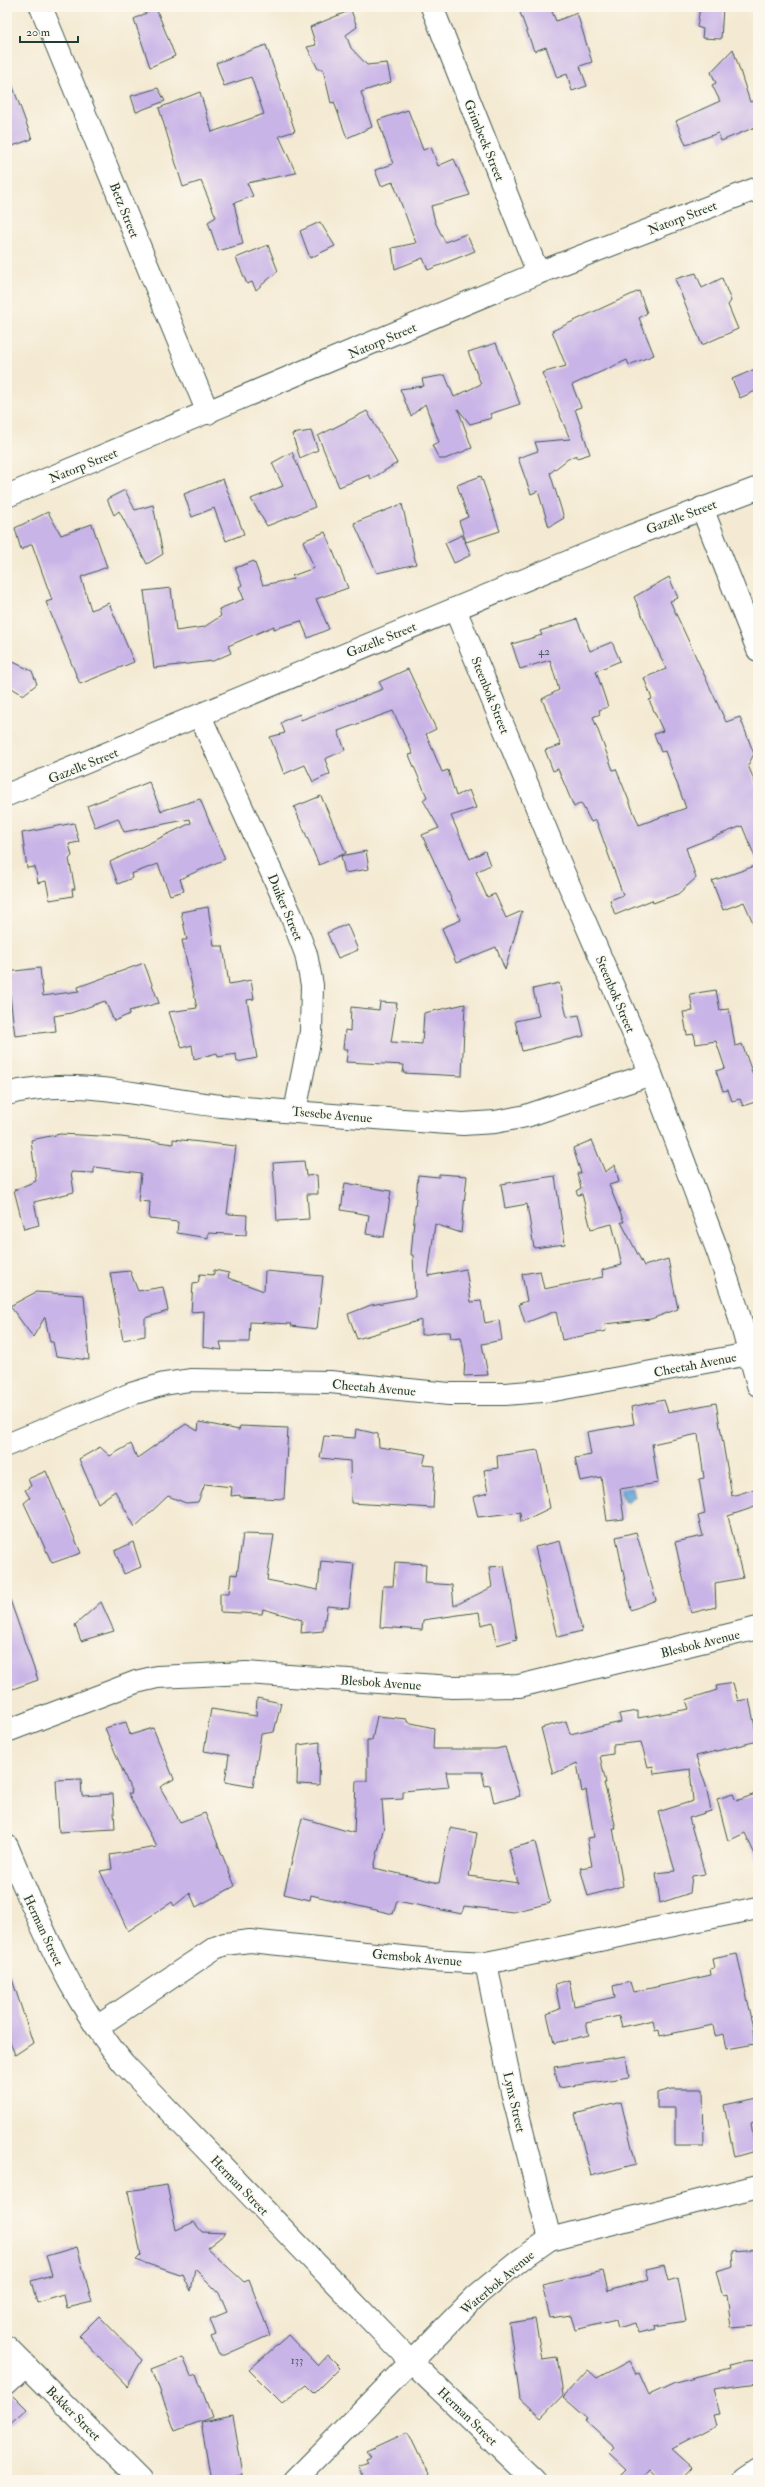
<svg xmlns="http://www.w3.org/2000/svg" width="765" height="2487" font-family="'IM FELL Double Pica',serif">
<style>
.water{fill:#60a2d4;stroke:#407084}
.building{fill:#c9b4e7}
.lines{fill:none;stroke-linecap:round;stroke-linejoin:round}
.minor-casing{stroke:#3f574c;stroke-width:24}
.minor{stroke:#fff;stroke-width:22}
.labels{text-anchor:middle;stroke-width:3;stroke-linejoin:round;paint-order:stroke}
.number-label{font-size:11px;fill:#4a5b61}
.street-label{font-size:13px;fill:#1f3d34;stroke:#fbf7ec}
</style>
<rect width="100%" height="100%" fill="#fbf7ec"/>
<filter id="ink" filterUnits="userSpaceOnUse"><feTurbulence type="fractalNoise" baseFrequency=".025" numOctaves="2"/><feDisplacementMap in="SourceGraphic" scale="8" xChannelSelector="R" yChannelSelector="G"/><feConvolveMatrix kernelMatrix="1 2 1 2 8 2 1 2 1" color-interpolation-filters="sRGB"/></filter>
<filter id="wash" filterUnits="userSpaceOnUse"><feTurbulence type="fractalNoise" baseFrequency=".012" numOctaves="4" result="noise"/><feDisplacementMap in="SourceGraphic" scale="16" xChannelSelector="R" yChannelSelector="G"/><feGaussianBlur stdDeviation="0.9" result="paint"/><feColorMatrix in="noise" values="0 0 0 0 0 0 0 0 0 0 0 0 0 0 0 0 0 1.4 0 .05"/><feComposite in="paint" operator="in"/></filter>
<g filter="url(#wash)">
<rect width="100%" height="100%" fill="#f4ead3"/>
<polygon class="water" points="624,1478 628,1489 633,1488 635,1497 627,1503 624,1501 622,1494 609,1496"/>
<g id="blocks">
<g class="building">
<polygon points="518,7 550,7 556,21 577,13 592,62 580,66 587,86 572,91 567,74 557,78 546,47 534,51"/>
<polygon points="700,7 723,7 721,39 702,38 703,29 697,27"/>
<polygon points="156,8 175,56 150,67 134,19"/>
<polygon points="351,10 357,27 346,35 351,48 367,65 387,63 391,82 361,92 372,127 347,138 334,102 331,103 323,69 318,69 307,47 316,45 310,27"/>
<polygon points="266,45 295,131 279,136 296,173 247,183 253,196 234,203 243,244 218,251 208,222 216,217 201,181 183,187 159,108 200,92 212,132 264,114 251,77 224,86 216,63"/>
<polygon points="733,49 750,102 758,99 758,126 721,141 718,133 686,145 676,121 720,101 712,85 716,83 711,72"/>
<polygon points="7,76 9,76 32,139 7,148"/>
<polygon points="158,88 165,101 136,112 131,96"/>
<polygon points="408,110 423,150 431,147 438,166 454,159 470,195 431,206 435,222 445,242 466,234 475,251 428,270 423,258 395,269 392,248 416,243 393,182 381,186 375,170 393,164 378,120"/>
<polygon points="320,222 335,246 310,258 300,231"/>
<polygon points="268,245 278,271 256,290 252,282 247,284 236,258"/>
<polygon points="696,273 702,288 722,278 731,301 728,305 738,329 702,345 675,279"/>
<polygon points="639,291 647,313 639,318 654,355 629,365 627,360 572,385 581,407 575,409 590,454 577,458 576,455 568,459 550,473 564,518 549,527 538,491 531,494 518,458 538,451 535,442 570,439 542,373 566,366 552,331"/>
<polygon points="496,343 520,404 490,414 492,418 470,424 458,409 472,448 445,459 439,459 432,445 439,442 425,404 411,416 400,389 424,386 422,379 445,375 454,397 481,384 468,352"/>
<polygon points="758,368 758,390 740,398 732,379"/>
<polygon points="367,411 397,463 371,479 369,475 339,487 318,436"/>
<polygon points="311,431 318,450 300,458 292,434"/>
<polygon points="292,452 315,507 267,526 251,499 283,486 272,463"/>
<polygon points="481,476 500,531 466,542 459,521 468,517 457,485"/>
<polygon points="223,479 244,534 226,541 214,508 192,517 184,494"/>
<polygon points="125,490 135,510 153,505 163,554 147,564 119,511 114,515 107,499"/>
<polygon points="402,504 416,564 377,573 354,523"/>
<polygon points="48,512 61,535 92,524 107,567 81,577 91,610 109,603 134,662 80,684 46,602 52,600 32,544 21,550 15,528"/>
<polygon points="325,532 348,588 316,599 329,629 308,638 301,621 274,629 274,626 228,646 231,653 213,661 154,668 144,591 171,588 176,631 204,627 221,616 219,609 244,599 239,587 242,585 235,568 254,561 263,585 293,579 292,576 314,568 303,541"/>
<polygon points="462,535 471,555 454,563 445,543"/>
<polygon points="669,577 678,598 670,601 726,722 740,717 754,754 748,765 758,790 758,864 742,826 686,848 696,878 678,894 653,903 652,900 615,915 610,900 623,895 596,820 591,822 581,803 574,807 558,769 553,771 545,750 561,745 542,699 559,690 550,660 520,669 512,644 542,635 540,631 577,619 590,651 612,642 620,661 596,671 608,707 599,710 600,714 593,717 613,770 616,769 639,825 686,808 665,751 661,752 654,734 663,731 649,700 652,699 644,678 666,669 634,597"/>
<polygon points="7,659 32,671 37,684 23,695 7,685"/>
<polygon points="408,669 436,729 426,734 442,772 448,770 456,796 469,790 476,808 451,816 470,859 485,851 490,865 476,872 487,897 495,894 506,918 522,911 505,970 496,947 456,963 442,928 461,920 422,835 439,828 423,800 427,797 409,755 413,754 393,711 338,731 345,750 325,759 330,774 313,782 305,765 284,774 270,737 285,733 281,723 287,719 300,714 301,720 383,689 379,682"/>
<polygon points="149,782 161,811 200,799 225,859 180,879 184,891 170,895 158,864 131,874 132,878 118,884 110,862 191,823 190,819 124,832 118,818 95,827 87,806"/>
<polygon points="321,796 346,853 319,865 294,807"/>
<polygon points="74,823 79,842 69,844 72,856 69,859 75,889 72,889 73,896 50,900 46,881 38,883 35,867 27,868 22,833"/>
<polygon points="366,851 369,869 345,873 341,856"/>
<polygon points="758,865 758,934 744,902 723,910 712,881"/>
<polygon points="208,907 214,946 223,946 229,984 251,980 254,999 247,1000 257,1058 237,1062 236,1054 218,1057 217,1053 194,1059 192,1045 182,1048 173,1024 169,1012 197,1008 182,940 187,940 181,912"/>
<polygon points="347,924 358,950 338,958 327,933"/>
<polygon points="144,963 159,1003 129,1011 130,1014 114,1021 105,1001 71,1013 54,1016 56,1031 15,1036 7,972 40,968 43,996 79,991 78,987"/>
<polygon points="559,983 567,1017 579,1015 584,1036 522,1051 515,1021 539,1016 533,989"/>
<polygon points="716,990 720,1010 729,1009 735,1046 742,1044 755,1080 758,1079 758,1101 743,1106 740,1099 732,1101 728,1090 723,1091 716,1071 725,1068 716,1041 696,1044 694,1034 687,1035 683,1012 693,1011 690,994"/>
<polygon points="380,1002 397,1003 391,1042 422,1044 424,1013 465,1004 462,1076 403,1073 404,1065 346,1062 348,1049 343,1049 345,1030 350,1031 351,1007 379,1010"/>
<polygon points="60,1134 121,1137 173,1144 173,1139 236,1146 227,1214 247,1215 246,1235 208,1233 208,1238 177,1233 178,1222 149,1219 150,1202 138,1201 141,1173 94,1167 94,1173 71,1172 74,1192 34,1202 39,1225 24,1229 14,1190 36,1181 31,1140"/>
<polygon points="592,1140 605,1172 615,1165 619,1182 609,1185 624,1222 621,1222 644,1266 668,1259 678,1309 651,1319 605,1324 606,1331 562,1340 556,1311 525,1323 519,1304 527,1301 522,1274 540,1271 544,1289 603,1277 602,1270 622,1265 612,1224 591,1229 582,1194 578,1195 576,1191 581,1188 577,1173 581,1173 573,1148"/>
<polygon points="304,1161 306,1176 317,1175 318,1194 307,1194 309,1219 277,1221 273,1163"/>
<polygon points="439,1174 467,1176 461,1233 435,1224 428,1276 466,1269 471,1302 481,1301 485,1323 499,1320 502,1340 482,1344 488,1375 464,1376 465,1358 461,1337 451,1338 450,1332 442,1332 421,1335 421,1320 357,1339 348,1314 371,1305 415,1297 413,1255 411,1255 418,1175 439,1177"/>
<polygon points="555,1176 565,1244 534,1248 527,1204 505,1208 501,1184"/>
<polygon points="345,1183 391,1191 384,1237 366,1234 369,1215 341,1210"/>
<polygon points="214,1270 229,1273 228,1278 264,1291 265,1271 323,1276 317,1329 291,1326 292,1324 250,1322 249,1342 220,1342 222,1350 203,1347 204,1311 191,1312 193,1284 198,1283 200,1274 214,1275"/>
<polygon points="130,1271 138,1291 163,1287 168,1311 145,1318 145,1336 123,1340 110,1273"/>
<polygon points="36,1292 84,1295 89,1360 56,1356 53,1342 50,1342 45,1317 33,1337 10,1306"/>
<polygon points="664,1400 668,1412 716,1403 732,1496 758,1488 758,1506 728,1516 743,1578 715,1583 716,1607 691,1613 675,1542 703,1536 698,1516 705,1514 699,1479 704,1478 698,1434 652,1444 658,1483 620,1489 624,1519 607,1521 601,1477 580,1481 575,1458 591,1455 587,1432 634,1424 631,1407"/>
<polygon points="199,1422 239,1430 240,1426 288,1428 284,1499 240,1497 240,1495 231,1496 232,1487 205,1484 198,1502 186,1503 168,1496 135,1527 115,1491 98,1503 79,1459 100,1447 110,1456 131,1444 137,1458 186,1424 198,1431"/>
<polygon points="356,1429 378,1434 379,1447 426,1454 423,1465 435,1466 433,1508 351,1503 350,1461 320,1458 324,1436 355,1438"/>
<polygon points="538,1450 550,1508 521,1522 520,1512 478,1517 473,1497 488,1493 484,1470 498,1468 497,1456"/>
<polygon points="46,1471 81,1553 52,1563 24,1503 30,1498 25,1490 31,1486 28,1479"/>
<polygon points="636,1532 656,1600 631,1610 616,1537"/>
<polygon points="243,1534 274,1535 267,1580 318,1590 321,1561 354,1564 349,1608 327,1606 323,1631 301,1633 302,1620 263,1609 262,1614 220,1612 220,1593 229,1593 231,1574 237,1575"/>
<polygon points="560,1541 582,1631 557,1637 535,1547"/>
<polygon points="133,1542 141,1567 124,1574 115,1551"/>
<polygon points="395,1562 426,1564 425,1583 452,1585 454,1606 492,1587 489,1567 504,1566 517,1639 497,1645 493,1622 481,1625 479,1612 423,1620 422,1630 380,1627 383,1586 393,1586"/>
<polygon points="7,1597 9,1597 38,1680 7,1691"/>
<polygon points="101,1602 114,1631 81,1641 75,1625"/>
<polygon points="733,1683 738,1701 749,1699 758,1741 696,1756 706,1786 711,1811 689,1818 705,1874 692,1876 690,1893 660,1903 656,1873 675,1871 658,1812 693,1801 690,1769 654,1774 653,1766 648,1767 641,1742 613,1745 613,1754 600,1756 606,1783 604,1783 616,1828 613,1828 623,1886 588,1896 580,1868 592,1866 587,1838 594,1837 586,1790 582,1792 577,1763 553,1774 541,1728 566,1721 570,1734 621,1722 619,1714 638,1711 638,1718 689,1709 686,1700 717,1690 716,1686"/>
<polygon points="257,1698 281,1703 274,1732 261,1734 253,1787 225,1782 229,1755 204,1751 211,1709 256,1716"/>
<polygon points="377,1716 407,1719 407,1722 434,1728 433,1749 496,1749 505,1747 520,1796 494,1803 490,1785 485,1786 482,1772 446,1772 449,1787 403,1791 403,1799 382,1800 384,1826 374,1868 439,1883 450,1828 477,1833 469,1876 518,1883 509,1849 535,1842 550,1903 513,1912 464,1906 462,1914 397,1901 393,1914 311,1895 310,1900 284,1894 302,1818 354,1833 356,1781 367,1781 367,1740 372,1740"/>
<polygon points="126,1722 130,1735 153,1728 174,1779 160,1787 180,1822 205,1813 235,1886 196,1907 190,1893 174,1906 172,1902 128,1931 100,1871 112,1869 110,1855 157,1847 128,1793 132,1793 105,1728"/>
<polygon points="320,1742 319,1785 297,1784 298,1745"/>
<polygon points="81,1779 82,1796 113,1794 115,1829 59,1832 56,1780"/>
<polygon points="758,1793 758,1861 745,1833 728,1841 717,1799 733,1794 736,1801"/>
<polygon points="737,1954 754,2028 755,2044 727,2049 724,2034 715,2036 713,2025 660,2036 659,2030 655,2031 653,2020 622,2027 619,2016 586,2023 589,2035 554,2043 547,2014 560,2009 555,1984 569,1980 574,2006 615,1997 613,1986 630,1982 633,1992 711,1975 710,1969 714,1968 712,1959"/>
<polygon points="7,1973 10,1973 33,2043 15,2055 7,2034"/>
<polygon points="626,2056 629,2077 559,2088 554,2067"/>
<polygon points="672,2089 703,2089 704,2146 675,2146 675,2108 657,2108 657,2093"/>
<polygon points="758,2098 758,2121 751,2123 755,2151 734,2157 724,2105"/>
<polygon points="621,2102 636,2164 591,2176 575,2114"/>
<polygon points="167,2185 176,2230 194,2222 202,2232 226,2233 207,2248 244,2282 249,2280 270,2335 225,2355 219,2355 211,2337 216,2335 210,2319 227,2312 219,2293 195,2269 191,2291 183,2274 180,2275 136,2260 141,2255 128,2191"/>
<polygon points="77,2247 92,2302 67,2308 64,2295 37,2303 31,2281 52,2275 46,2256"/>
<polygon points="758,2249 758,2325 731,2327 727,2295 723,2296 716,2272 734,2267 733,2251"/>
<polygon points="664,2265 668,2281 678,2278 686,2321 654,2326 655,2329 638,2333 635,2323 618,2328 616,2320 575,2330 571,2315 550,2318 542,2285 603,2271 608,2291 649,2279 646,2269"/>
<polygon points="99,2316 142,2360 127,2386 79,2336"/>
<polygon points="535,2319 542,2359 557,2357 563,2395 541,2418 520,2399 509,2323"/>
<polygon points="288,2335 318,2366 328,2355 340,2367 314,2393 306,2385 282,2403 249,2370"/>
<polygon points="183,2357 191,2376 196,2374 212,2417 175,2431 152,2369"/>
<polygon points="629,2361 636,2374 639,2373 649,2395 675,2383 730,2369 729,2366 744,2362 758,2361 758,2383 713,2389 720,2414 713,2415 716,2426 672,2449 692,2467 680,2480 659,2480 649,2470 640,2480 616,2480 626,2470 609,2454 615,2448 585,2421 587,2418 563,2397 588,2370 597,2378"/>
<polygon points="12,2394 27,2409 7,2427 7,2395"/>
<polygon points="233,2416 243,2475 211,2480 201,2422"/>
<polygon points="408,2432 431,2480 364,2480 358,2466 368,2462 366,2458 371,2456 367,2451"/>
</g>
</g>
</g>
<g filter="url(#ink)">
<use href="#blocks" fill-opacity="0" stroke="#3f574c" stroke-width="1"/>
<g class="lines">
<defs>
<g id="minor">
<polyline points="41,7 208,413"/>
<polyline points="432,7 538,273"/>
<polyline points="7,496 538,273 758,188"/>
<polyline points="702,508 758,650"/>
<polyline points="455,609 563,871 651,1074 718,1252 737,1308 758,1385"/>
<polyline points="200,716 291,915 306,954 312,985 311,1032 295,1111"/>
<polyline points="7,795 628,537 758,488"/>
<path d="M7 1094C79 1075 150 1099 222 1106 302 1113 383 1119 463 1124L495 1122 526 1116 651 1074"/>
<polyline points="7,1445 131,1394 164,1384 190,1380 330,1382 449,1394 505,1394 554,1390 749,1354"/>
<polyline points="7,1731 136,1682 157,1677 246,1673 452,1687 519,1686 758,1628"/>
<path d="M7 1846C39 1922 71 2000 124 2064L410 2361 534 2480"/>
<polyline points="486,1963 512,2092 550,2239"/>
<polyline points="97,2027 215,1948 225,1944 250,1941 432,1960 486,1963 758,1908"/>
<polyline points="7,2347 140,2480"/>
<polyline points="7,2383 26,2365"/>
<polyline points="295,2480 477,2295 520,2260 550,2239 758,2186"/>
<polyline points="745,2480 758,2471"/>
</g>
</defs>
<use href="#minor" class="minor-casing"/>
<use href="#minor" class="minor"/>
</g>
</g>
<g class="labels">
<g class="number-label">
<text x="544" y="655">42</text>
<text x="297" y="2364">133</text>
</g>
<g class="street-label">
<text transform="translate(485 140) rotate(68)" y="5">Grimbeek Street</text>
<text transform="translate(125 210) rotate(68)" y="5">Betz Street</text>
<text transform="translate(682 217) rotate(-21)" y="5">Natorp Street</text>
<text transform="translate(382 340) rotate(-23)" y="5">Natorp Street</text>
<text transform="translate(83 465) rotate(-22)" y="5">Natorp Street</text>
<text transform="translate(681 516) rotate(-21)" y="5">Gazelle Street</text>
<text transform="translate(381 639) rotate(-22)" y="5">Gazelle Street</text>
<text transform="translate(491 695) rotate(68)" y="5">Steenbok Street</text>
<text transform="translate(83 765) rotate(-22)" y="5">Gazelle Street</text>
<text transform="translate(286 907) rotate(67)" y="5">Duiker Street</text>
<text transform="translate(616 994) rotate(67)" y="5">Steenbok Street</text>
<text transform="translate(332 1114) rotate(5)" y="5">Tsesebe Avenue</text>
<text transform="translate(695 1364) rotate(-11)" y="5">Cheetah Avenue</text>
<text transform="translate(374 1387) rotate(5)" y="5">Cheetah Avenue</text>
<text transform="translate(700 1643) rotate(-14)" y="5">Blesbok Avenue</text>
<text transform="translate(381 1682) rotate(4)" y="5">Blesbok Avenue</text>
<text transform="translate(44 1930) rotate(65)" y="5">Herman Street</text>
<text transform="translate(417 1957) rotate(5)" y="5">Gemsbok Avenue</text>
<text transform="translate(515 2102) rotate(77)" y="5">Lynx Street</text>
<text transform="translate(240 2185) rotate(46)" y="5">Herman Street</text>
<text transform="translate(497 2282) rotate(-40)" y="5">Waterbok Avenue</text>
<text transform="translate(74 2413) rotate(45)" y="5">Bekker Street</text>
<text transform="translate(468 2416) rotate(44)" y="5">Herman Street</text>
</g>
</g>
<rect width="765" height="2487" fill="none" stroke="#fbf7ec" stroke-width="24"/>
<path d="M20 36v6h58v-6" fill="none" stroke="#1f3d34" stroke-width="2"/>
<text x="26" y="36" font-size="12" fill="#1f3d34" stroke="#fbf7ec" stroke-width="3" paint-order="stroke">20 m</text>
</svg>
